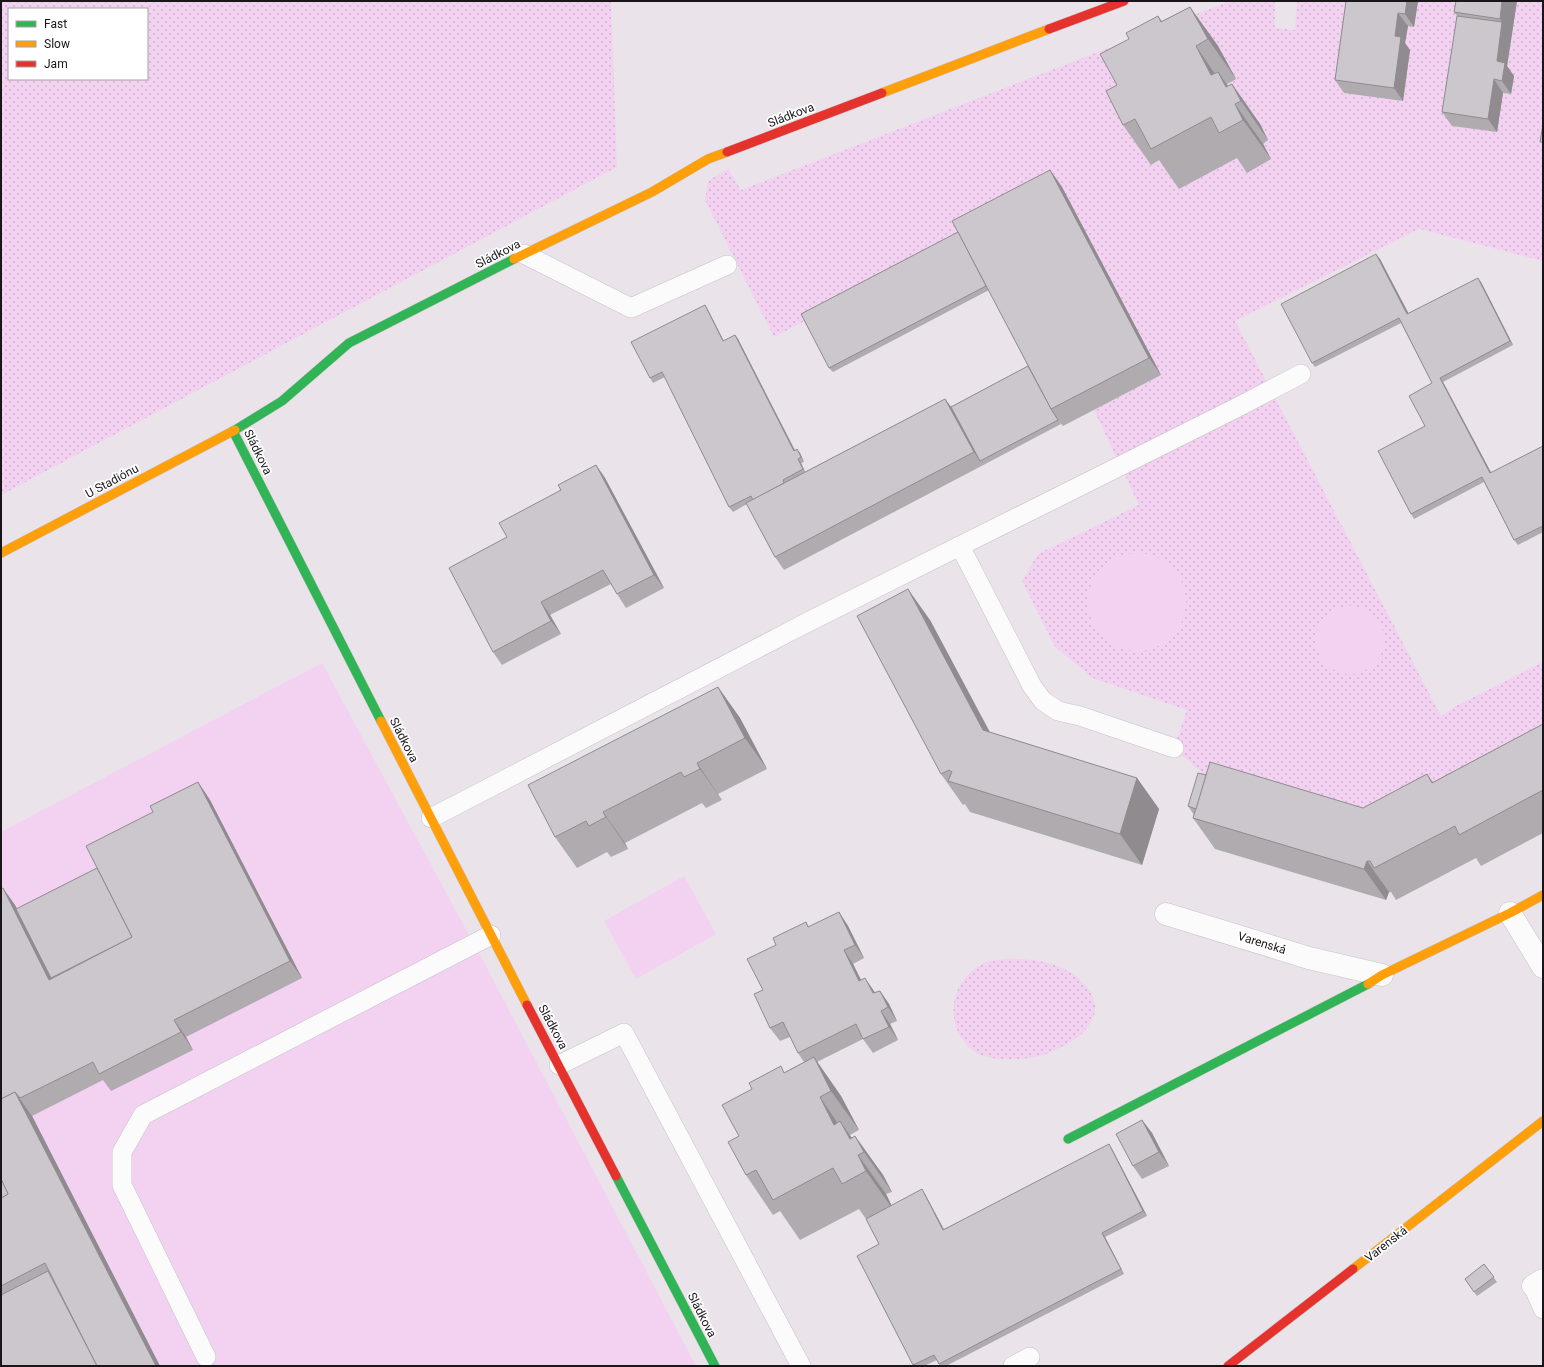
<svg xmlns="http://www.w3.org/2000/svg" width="1544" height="1367" font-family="Roboto,sans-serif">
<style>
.grass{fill:url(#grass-dots);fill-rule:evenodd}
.park{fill:#f2d1f1}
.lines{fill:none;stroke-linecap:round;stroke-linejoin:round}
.lane-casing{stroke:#c6c2c6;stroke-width:20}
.street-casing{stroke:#c6c2c6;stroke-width:23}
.fast-casing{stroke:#c6c2c6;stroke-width:10}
.slow-casing{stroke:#c6c2c6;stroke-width:10}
.jam-casing{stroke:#c6c2c6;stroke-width:10}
.lane{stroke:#fcfbfc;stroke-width:19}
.street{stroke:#fcfbfc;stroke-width:22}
.fast{stroke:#30b455;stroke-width:9}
.slow{stroke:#ff9f0a;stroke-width:9}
.jam{stroke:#e5322d;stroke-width:9}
.wall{fill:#afabaf}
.shaded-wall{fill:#8f8b8f}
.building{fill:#ccc7cc;stroke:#8f8b8f}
.labels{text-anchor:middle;stroke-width:3.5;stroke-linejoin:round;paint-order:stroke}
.street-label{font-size:12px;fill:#191519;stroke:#fff}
</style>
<defs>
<pattern id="grass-dots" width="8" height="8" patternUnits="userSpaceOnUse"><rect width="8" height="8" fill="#f2d1f1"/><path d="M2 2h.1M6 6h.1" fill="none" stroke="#cfb3ce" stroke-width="1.8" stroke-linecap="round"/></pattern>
</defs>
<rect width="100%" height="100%" fill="#eae4ea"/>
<g class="grass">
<path d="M1 1H611L617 167 1 495ZM9 9H147V79H9Z"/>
<polygon points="1230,1 1275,1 1275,28 1295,30 1297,1 1543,1 1543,261 1419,229 1235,321 1441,716 1456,706 1543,662 1543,768 1384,839 1222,791 1174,748 1187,710 1093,678 1055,647 1022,581 1038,554 1139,505 1094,410 1161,375 1062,187 774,337 705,200 708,181 728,169 741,190"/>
<path d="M1005 959C1037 958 1068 962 1089 990 1094 998 1097 1006 1094 1015 1086 1035 1075 1040 1057 1049 1043 1057 1027 1059 1011 1059 1003 1059 994 1059 987 1057 977 1055 968 1048 963 1040 943 1013 956 974 987 962 993 960 999 960 1005 959Z"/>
</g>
<g class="park">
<circle cx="1137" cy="602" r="49"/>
<circle cx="1350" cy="640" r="34"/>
<polygon points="322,663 489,972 696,1366 1,1366 1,832"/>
<polygon points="684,876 716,934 636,979 604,921"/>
</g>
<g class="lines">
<defs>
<g id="lane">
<polyline points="524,254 631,308 727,265"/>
<polyline points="960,546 1032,686 1043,701 1058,711 1080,716 1174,748"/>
<polyline points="431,818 806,623 1236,408 1301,374"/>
<polyline points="559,1065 624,1033 801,1366"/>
<polyline points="1533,1286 1543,1309"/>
<polyline points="206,1357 122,1185 122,1152 143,1115 491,935"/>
<polyline points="1013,1366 1030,1357"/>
</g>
<g id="street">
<polyline points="1510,913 1543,967"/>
<polyline points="1166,914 1309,958 1382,975"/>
<polyline points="1533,1286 1543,1280"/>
</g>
<g id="fast">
<polyline points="235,430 282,401 349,343 514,259"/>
<polyline points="233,431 381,721"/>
<polyline points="1068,1139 1368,984"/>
<polyline points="616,1176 715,1366"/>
</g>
<g id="slow">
<polyline points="882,93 1049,29"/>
<polyline points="514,259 652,192 708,159 727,152"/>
<polyline points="1,553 235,430"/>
<polyline points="381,721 527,1005"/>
<polyline points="1368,984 1382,975 1510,913 1543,895"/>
<polyline points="1353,1269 1543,1121"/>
</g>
<g id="jam">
<polyline points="1049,29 1124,1"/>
<polyline points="727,152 882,93"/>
<polyline points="527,1005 616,1176"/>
<polyline points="1228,1366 1353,1269"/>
</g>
</defs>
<use href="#lane" class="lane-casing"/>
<use href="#street" class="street-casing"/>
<use href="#fast" class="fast-casing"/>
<use href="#slow" class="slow-casing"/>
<use href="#jam" class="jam-casing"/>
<use href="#lane" class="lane"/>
<use href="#street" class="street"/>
<use href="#fast" class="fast"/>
<use href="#slow" class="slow"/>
<use href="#jam" class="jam"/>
</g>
<g class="wall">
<polygon points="1346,1 1418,1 1414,27 1408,26 1405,43 1410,50 1403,101 1344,93 1335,80"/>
<polygon points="1517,1 1507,66 1514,76 1511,94 1503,93 1497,132 1452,126 1442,112 1457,16 1454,12"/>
<polygon points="1190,7 1218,46 1236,79 1227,84 1228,86 1232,84 1260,124 1268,140 1263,144 1271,159 1247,173 1237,158 1179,189 1159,160 1151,165 1123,125 1117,85 1129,39 1158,16 1162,21"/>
<polygon points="1050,170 1062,187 1161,375 1063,426 1058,420 1061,424 784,570 775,557 747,504 733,512 729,507 665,377 653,383 650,378 705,305 708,310 724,341 735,335 738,339 795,450 800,453 804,462 801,463 805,472 945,399 951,407 1028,366 989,290 833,372 829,368 958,232"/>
<polygon points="1380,259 1408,314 1481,282 1513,345 1443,382 1491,473 1543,446 1543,532 1518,545 1514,540 1484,482 1414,519 1411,514 1432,383 1401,323 1315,367 1312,363"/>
<polygon points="596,465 605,478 664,588 626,608 617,594 611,584 550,615 561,634 502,665 493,652 507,537 561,490"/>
<polygon points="930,620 990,732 1137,778 1159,809 1142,865 970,812 965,804 963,805 941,774"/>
<polygon points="718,687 740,718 767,769 718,794 722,800 706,808 702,803 625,843 628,849 611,857 607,852 577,868 555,837"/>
<polygon points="1543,724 1543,833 1481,866 1476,858 1396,900 1391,892 1389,892 1386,900 1215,849 1193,818 1194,815 1188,806 1363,808 1427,774 1433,782"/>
<polygon points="198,782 210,800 302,978 186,1037 193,1050 111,1091 103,1080 32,1116 160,1366 1,1366 1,889 15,905 17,909 97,868 153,812"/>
<polygon points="839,912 848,926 864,958 853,964 861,980 875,993 880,991 889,1004 897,1021 890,1024 898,1040 873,1053 863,1039 817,1062 841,1096 859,1130 850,1135 852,1138 855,1136 883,1175 892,1192 886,1194 892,1206 925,1194 944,1229 1112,1149 1147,1216 1105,1237 1124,1274 946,1366 940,1366 937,1360 924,1366 914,1366 857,1256 879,1244 866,1219 859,1209 800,1240 780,1211 773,1215 746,1175 739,1136 785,1072 804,1062 798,1053 790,1037 780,1041 770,1028 763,990 776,945 806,922 809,927"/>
<polygon points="1142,1120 1152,1133 1169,1166 1142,1179 1133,1166"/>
<polygon points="1484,1264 1497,1282 1477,1296 1465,1279"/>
</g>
<g class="shaded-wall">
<polygon points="1407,1 1418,1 1414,27 1405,14"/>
<polygon points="1502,1 1517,1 1507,66 1514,76 1511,94 1502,81 1497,61 1502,22 1500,19"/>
<polygon points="1190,7 1218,46 1236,79 1208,39"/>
<polygon points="1398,13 1408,26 1405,43 1410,50 1403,101 1394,88 1395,36"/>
<polygon points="1196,46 1223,86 1211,75"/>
<polygon points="1218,72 1239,102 1226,87"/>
<polygon points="1494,79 1503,93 1497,132 1488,119"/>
<polygon points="1232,84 1260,124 1268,140 1241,101"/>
<polygon points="1235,104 1263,144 1271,159 1243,120"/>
<polygon points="1050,170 1062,187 1161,375 1149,358"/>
<polygon points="1376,254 1380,259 1411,318 1407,314"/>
<polygon points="1478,278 1481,282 1513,345 1510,341"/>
<polygon points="705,305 708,310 726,346 723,341"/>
<polygon points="735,335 738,339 797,455 794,451"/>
<polygon points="1440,378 1443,382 1494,478 1490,473"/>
<polygon points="945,399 955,412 980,461 974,452"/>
<polygon points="797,449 800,453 804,462 801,457"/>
<polygon points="798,459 801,463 806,474 803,469"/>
<polygon points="596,465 605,478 664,588 654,575"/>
<polygon points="908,589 930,620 1005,761 983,730"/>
<polygon points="541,602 550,615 561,634 551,621"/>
<polygon points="718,687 740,718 767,769 745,738"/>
<polygon points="697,763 718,794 722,800 700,769"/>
<polygon points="1137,778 1159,809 1142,865 1120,834"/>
<polygon points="198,782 210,800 302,978 290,961"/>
<polygon points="603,812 625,843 628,849 606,817"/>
<polygon points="1367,861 1389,892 1386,900 1364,869"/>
<polygon points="3,888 15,905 59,992 49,980"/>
<polygon points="839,912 848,926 864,958 855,945"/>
<polygon points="844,950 853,964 868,994 859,981"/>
<polygon points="865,978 874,991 882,1007 873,993"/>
<polygon points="880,991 889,1004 897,1021 888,1007"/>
<polygon points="881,1011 890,1024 898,1040 889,1027"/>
<polygon points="174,1020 186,1037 193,1050 181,1032"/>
<polygon points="814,1057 841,1096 859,1130 831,1091"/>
<polygon points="15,1092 32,1116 160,1366 156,1366"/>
<polygon points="820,1097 847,1137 834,1125"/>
<polygon points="1142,1120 1152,1133 1169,1166 1159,1152"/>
<polygon points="840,1121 862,1153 850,1139"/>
<polygon points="855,1136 883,1175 892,1192 864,1152"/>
<polygon points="1109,1144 1112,1149 1147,1216 1143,1211"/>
<polygon points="858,1155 886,1194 894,1211 866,1171"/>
<polygon points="922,1189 925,1194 946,1234 943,1230"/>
<polygon points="1102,1233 1105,1237 1124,1274 1121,1269"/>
</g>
<g class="building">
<polygon points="1346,1 1407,1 1405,14 1398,13 1395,36 1401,37 1394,88 1335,80"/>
<polygon points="1456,1 1502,1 1500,19 1454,12"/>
<polygon points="1190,7 1208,39 1196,46 1211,75 1218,72 1226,87 1232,84 1241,101 1235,104 1243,120 1219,133 1211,117 1151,149 1135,119 1123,125 1106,91 1117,85 1100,54 1129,39 1126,33 1158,16 1161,22"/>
<polygon points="1457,16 1502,22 1497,61 1505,63 1502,81 1494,79 1488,119 1442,112"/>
<polygon points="1543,124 1543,142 1540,142"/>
<polygon points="1050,170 1149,358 1051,409 952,221"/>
<polygon points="958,232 986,286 829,368 801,314"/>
<polygon points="1376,254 1407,314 1478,278 1510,341 1440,378 1490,473 1543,446 1543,526 1514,540 1482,477 1411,514 1378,451 1425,426 1409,396 1432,383 1399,318 1312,363 1281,304"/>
<polygon points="705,305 723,341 735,335 794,451 797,449 801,457 798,459 803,469 783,480 784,483 753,500 751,496 729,507 662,372 650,378 631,342"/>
<polygon points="1028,366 1051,409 1058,420 980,461 951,407"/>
<polygon points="945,399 974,452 775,557 746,503"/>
<polygon points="596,465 654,575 617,594 603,570 541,602 551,621 493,652 449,568 507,537 499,523 561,490 558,485"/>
<polygon points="908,589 983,730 1137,778 1120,834 948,781 952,772 949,770 941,774 857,616"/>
<polygon points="718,687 745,738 697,763 700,769 684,777 681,772 603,812 606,817 589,826 586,821 555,837 528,785"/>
<polygon points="1543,724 1543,790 1459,835 1455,826 1374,868 1370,861 1367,861 1364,869 1193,818 1210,762 1363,808 1427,774 1432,783"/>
<polygon points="1198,773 1206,775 1196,809 1188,806"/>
<polygon points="198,782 290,961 174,1020 181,1032 99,1074 93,1062 20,1098 15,1092 1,1099 1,889 3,888 49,980 132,937 86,846 153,812 150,806"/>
<polygon points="97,868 132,937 51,978 16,909"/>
<polygon points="839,912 855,945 844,950 859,981 865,978 873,993 880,991 888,1007 881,1011 889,1027 863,1039 856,1024 798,1053 783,1022 770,1028 754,994 763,990 747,959 776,945 773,938 806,922 808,927"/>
<polygon points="814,1057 831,1091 820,1097 834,1125 840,1121 850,1139 855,1136 864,1152 858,1155 866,1171 842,1184 833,1168 773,1200 756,1170 746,1175 728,1142 739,1136 722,1105 752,1089 749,1083 781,1066 784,1073"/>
<polygon points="15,1092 156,1366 97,1366 45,1263 1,1286 1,1198 8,1194 1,1179 1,1099"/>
<polygon points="1142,1120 1159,1152 1133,1166 1116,1134"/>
<polygon points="1109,1144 1143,1211 1102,1233 1121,1269 939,1364 934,1355 913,1365 857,1256 879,1244 866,1219 922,1189 943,1230"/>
<polygon points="1,1179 8,1194 1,1198"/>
<polygon points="1484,1264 1494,1277 1474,1292 1465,1279"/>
<polygon points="48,1271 97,1366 1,1366 1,1295"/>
</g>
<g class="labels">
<g class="street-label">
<text transform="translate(791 115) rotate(-21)" y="4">Sládkova</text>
<text transform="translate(498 254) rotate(-27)" y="4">Sládkova</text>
<text transform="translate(258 452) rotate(64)" y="4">Sládkova</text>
<text transform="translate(112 481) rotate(-28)" y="4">U Stadiónu</text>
<text transform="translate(404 740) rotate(63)" y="4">Sládkova</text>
<text transform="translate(1262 943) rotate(17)" y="4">Varenská</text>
<text transform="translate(553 1027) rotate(62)" y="4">Sládkova</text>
<text transform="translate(1386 1244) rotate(-38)" y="4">Varenská</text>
<text transform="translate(702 1315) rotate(63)" y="4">Sládkova</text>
</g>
</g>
<rect width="1544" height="1367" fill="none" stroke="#191519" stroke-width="4"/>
<rect x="8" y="8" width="140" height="72" fill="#ffffff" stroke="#a3a1a3"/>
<rect x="16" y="21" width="20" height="6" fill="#30b455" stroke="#a3a1a3"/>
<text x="44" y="28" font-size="12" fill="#191519">Fast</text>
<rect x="16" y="41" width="20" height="6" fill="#ff9f0a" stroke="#a3a1a3"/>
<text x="44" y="48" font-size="12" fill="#191519">Slow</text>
<rect x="16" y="61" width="20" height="6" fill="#e5322d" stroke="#a3a1a3"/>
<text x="44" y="68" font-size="12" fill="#191519">Jam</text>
</svg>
